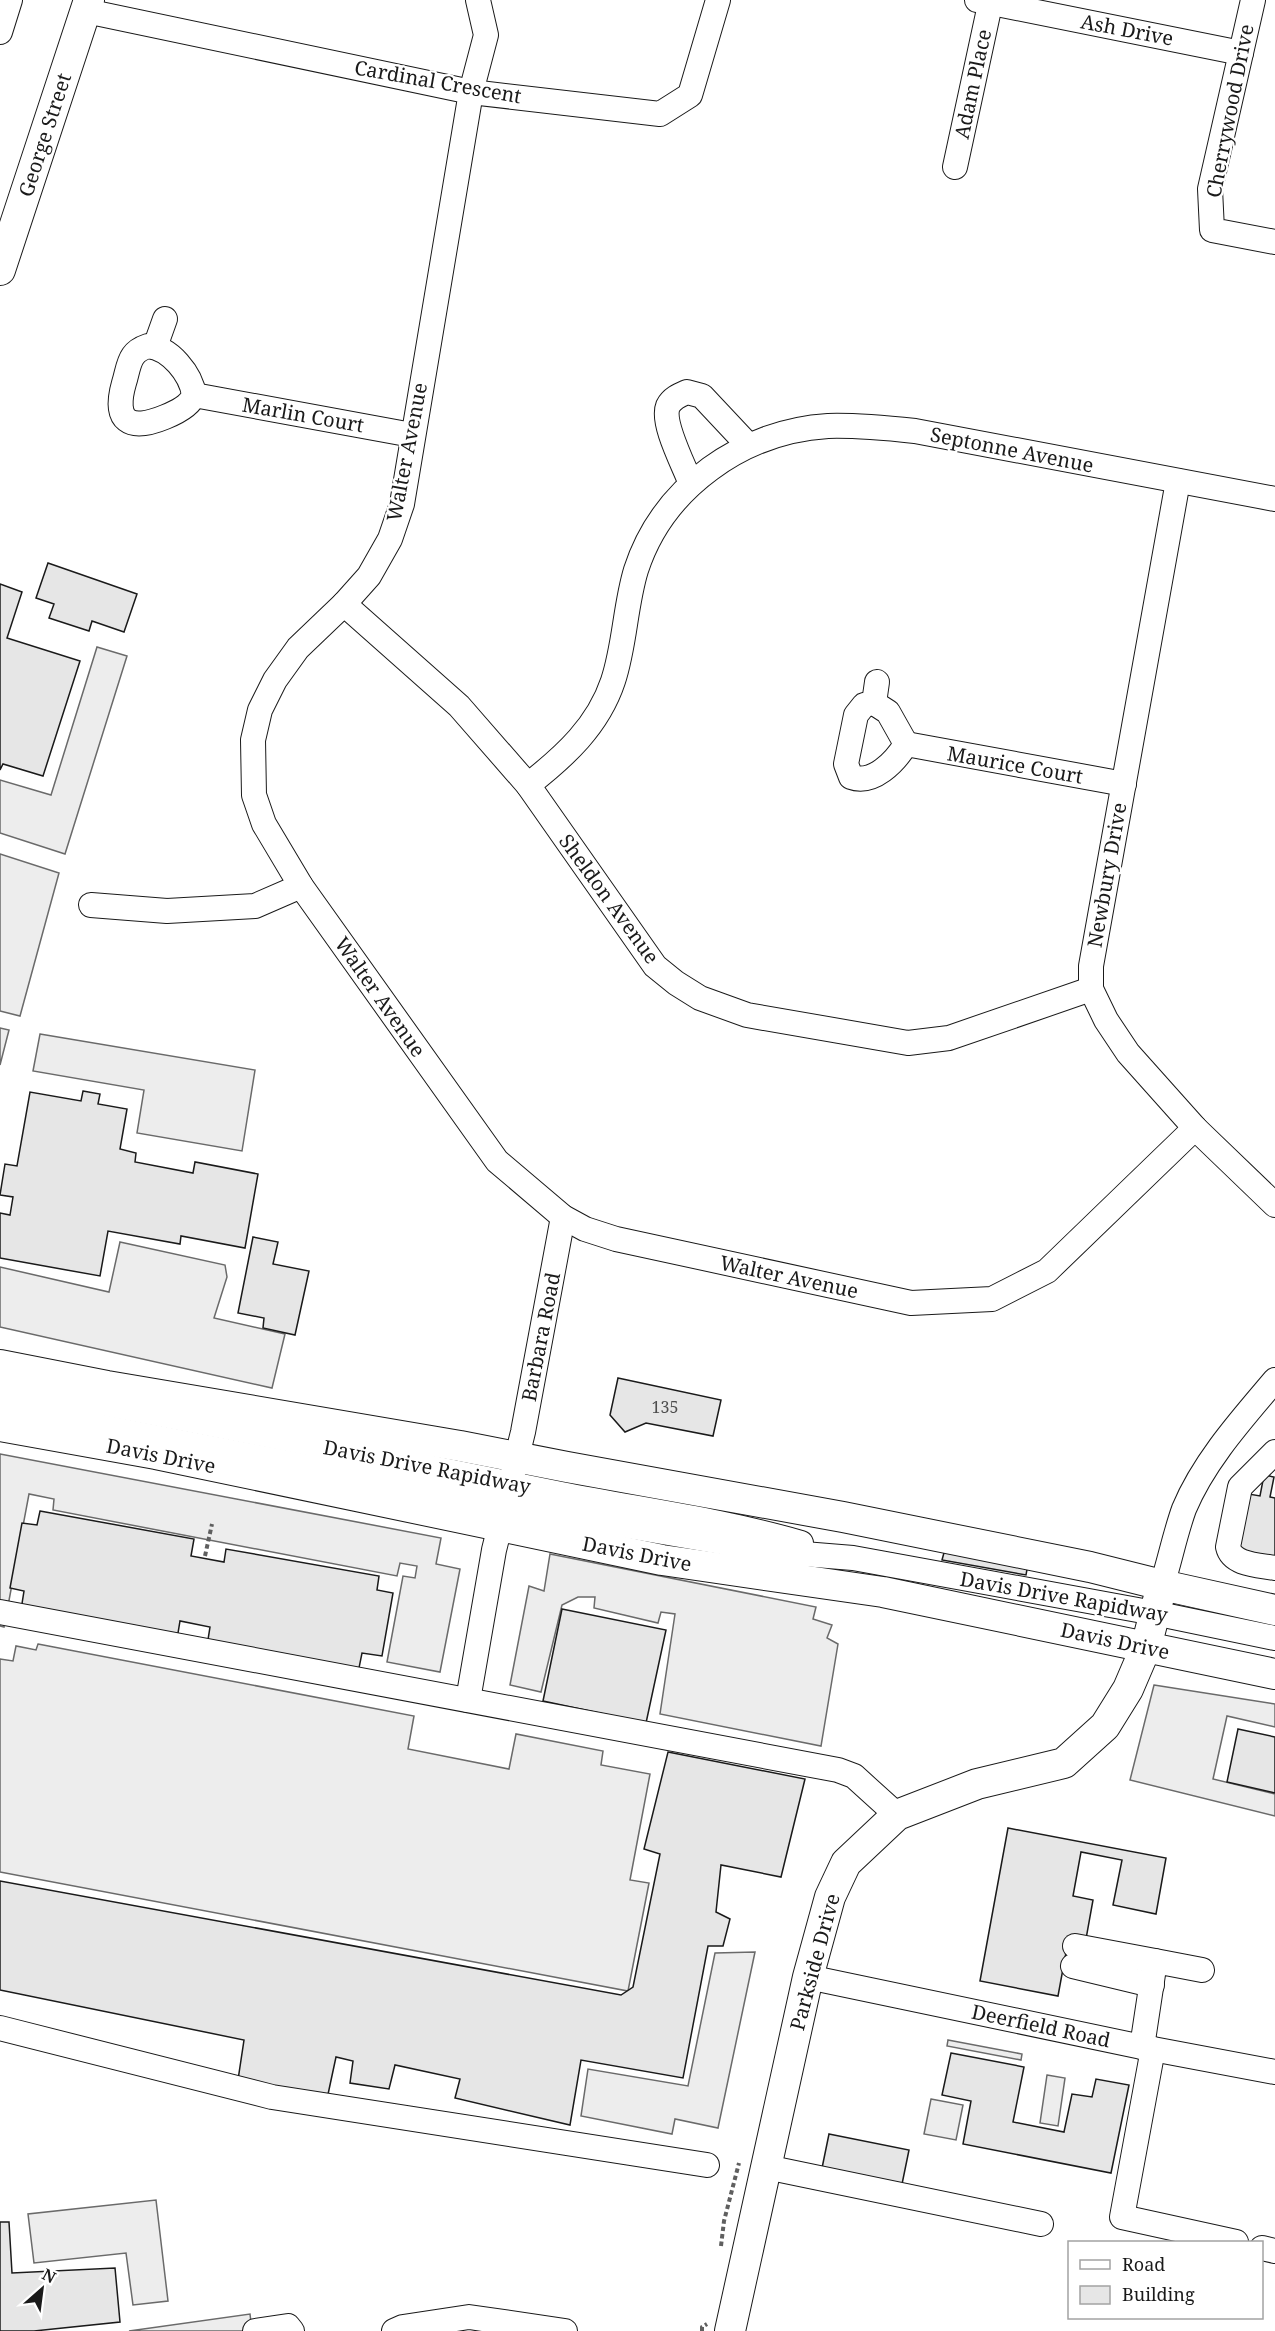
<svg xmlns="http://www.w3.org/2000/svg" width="1275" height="2331" font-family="'Noto Serif',serif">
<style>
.built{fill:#ededed;stroke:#6a6a6a;stroke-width:1.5}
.building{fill:#e6e6e6;stroke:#1a1a1a;stroke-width:1.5}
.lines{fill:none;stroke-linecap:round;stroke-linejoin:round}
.minor-casing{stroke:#1a1a1a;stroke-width:26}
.major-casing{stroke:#1a1a1a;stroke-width:32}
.path{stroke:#5f5f5f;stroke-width:4;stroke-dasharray:4.5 3;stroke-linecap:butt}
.minor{stroke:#fff;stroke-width:24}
.major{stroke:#fff;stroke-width:30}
.labels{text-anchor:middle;stroke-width:4.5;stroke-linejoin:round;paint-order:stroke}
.number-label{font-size:16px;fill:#4d4d4d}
.street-label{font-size:20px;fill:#1a1a1a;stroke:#fff}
</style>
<rect width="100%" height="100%" fill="#fff"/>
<g class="built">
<polygon points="97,647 127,656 65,854 0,833 0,780 51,795"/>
<polygon points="0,854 59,873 20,1016 0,1011"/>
<polygon points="0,1028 9,1030 0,1065"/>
<polygon points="40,1034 255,1070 242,1151 137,1133 144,1090 33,1071"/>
<polygon points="120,1242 225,1265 227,1277 214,1318 285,1334 272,1388 0,1327 0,1267 109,1292"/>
<polygon points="0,1454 441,1538 436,1564 460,1569 440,1672 387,1662 403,1576 415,1578 417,1566 400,1563 397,1576 53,1510 54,1499 29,1494 4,1627 0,1626"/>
<polygon points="550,1554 816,1607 813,1619 832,1625 827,1638 838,1644 821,1746 660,1714 675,1614 661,1612 658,1623 594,1608 595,1597 578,1597 562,1605 541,1692 510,1685 529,1586 544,1591"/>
<polygon points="38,1644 414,1716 408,1749 509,1769 516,1734 603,1751 601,1765 650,1774 630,1880 649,1883 628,1991 0,1872 0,1659 13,1661 16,1646 36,1650"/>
<polygon points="1154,1685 1275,1704 1275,1727 1227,1716 1213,1779 1275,1794 1275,1816 1130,1780"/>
<polygon points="755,1952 718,2128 675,2119 672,2134 581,2116 588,2069 688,2086 715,1953"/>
<polygon points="948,2040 1022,2054 1021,2060 947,2046"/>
<polygon points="1047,2075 1065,2078 1058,2126 1040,2123"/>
<polygon points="931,2099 963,2105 956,2140 924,2134"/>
<polygon points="156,2200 168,2301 133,2305 126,2253 34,2263 28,2214"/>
<polygon points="250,2314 252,2331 129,2331"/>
</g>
<g class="building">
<polygon points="48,563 137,594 124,632 92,621 89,631 49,618 54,604 36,598"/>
<polygon points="0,584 22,592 7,638 80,661 43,776 3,764 0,770"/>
<polygon points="83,1091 100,1094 98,1104 127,1109 120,1149 136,1153 135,1162 193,1173 195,1162 258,1174 245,1248 181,1236 180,1244 108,1231 100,1276 0,1258 0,1213 10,1215 13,1197 0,1195 5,1164 17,1166 30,1092 81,1101"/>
<polygon points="253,1237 278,1242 273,1264 309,1271 295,1335 263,1328 264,1318 238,1313"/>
<polygon points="618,1378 721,1400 713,1436 646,1423 625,1432 610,1415"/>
<polygon points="1264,1475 1274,1477 1270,1497 1275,1498 1275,1558 1238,1551 1249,1494 1260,1496"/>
<polygon points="40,1511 194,1539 191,1556 224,1562 226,1549 379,1576 377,1590 393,1593 382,1656 362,1653 358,1673 207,1646 210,1627 180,1621 177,1639 21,1610 24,1591 10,1588 22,1523 37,1525"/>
<polygon points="945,1549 1028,1564 1026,1575 942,1560"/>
<polygon points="562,1609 666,1630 646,1723 543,1701"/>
<polygon points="1238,1729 1275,1737 1275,1793 1227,1782"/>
<polygon points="668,1752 805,1779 781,1877 721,1865 716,1912 730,1919 723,1946 708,1946 683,2078 581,2060 570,2125 455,2098 460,2079 395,2065 389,2089 350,2083 353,2061 336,2057 327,2099 238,2080 244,2040 0,1990 0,1881 621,1995 633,1987 660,1854 644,1849"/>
<polygon points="1008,1828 1166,1858 1156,1914 1113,1905 1122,1860 1081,1852 1073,1896 1093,1900 1086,1939 1069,1936 1058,1996 980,1981"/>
<polygon points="951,2053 1024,2067 1013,2122 1064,2132 1072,2094 1092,2097 1096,2079 1129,2085 1111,2173 963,2144 971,2101 942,2095"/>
<polygon points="829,2134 909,2150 901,2189 821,2173"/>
<polygon points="0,2222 9,2222 12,2273 115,2268 120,2322 34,2331 0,2331"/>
</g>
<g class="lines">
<defs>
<g id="minor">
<polyline points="478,0 486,35 471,92 402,504 390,539 369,576 344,604 298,648 275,680 260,710 253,740 254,795 264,824 301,886 497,1161 563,1217 585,1229 616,1239 911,1303 992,1299 1047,1271 1195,1128"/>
<polyline points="977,0 1241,53"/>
<polyline points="1253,0 1210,189 1212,230 1275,242"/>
<polyline points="86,11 471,92 660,114 690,95 718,0"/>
<polyline points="0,32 10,0"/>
<polyline points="955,167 991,0"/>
<path d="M148 346C170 348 191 374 194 395 190 406 175 413 165 417 129 432 113 421 124 383 127 374 128 363 133 356 137 350 142 348 148 346Z"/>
<polyline points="155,347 165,319"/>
<polyline points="194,395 412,435"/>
<polyline points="1178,481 1091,966 1091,989 1106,1020 1128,1053 1195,1128 1275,1205"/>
<path d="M691 484C685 467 661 423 668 406 672 398 680 395 687 392L702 396 748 445"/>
<polyline points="344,604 459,706 528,785 655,966 676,983 700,998 747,1015 908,1043 949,1038 1091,989"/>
<path d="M874 703 888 712 906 744C895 762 873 785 851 777L846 764 856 715 864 705Z"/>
<polyline points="874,703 877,682"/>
<polyline points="906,744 1124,784"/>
<path d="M528 785C565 756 598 726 613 681 625 645 625 606 636 570 663 487 743 431 828 426 857 425 886 428 915 431L1275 499"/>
<polyline points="91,905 167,911 255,906 301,886"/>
<path d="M0 1384C188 1419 375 1456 561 1494 642 1510 723 1520 801 1543"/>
<polyline points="0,1407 505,1505 779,1552 853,1558 1154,1613 1275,1638"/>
<path d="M1275 1452 1240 1487 1228 1547C1232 1565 1259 1565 1275 1568"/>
<polyline points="513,1473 523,1432 563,1217"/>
<path d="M1162 1585C1170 1560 1175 1534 1184 1509 1204 1461 1242 1419 1275 1380"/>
<polyline points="0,1612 838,1770 854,1776 897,1815"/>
<polyline points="468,1700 494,1550 504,1510"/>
<polyline points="1075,1946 1155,1961"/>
<polyline points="1073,1966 1152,1985"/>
<polyline points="808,1977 1142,2047 1275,2072"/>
<polyline points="0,2028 272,2097 707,2165"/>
<polyline points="1142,2047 1155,1961 1202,1970"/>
<polyline points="1153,2049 1122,2217 1236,2242"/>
<polyline points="766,2167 1041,2224"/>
<polyline points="1262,2248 1275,2251"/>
<polyline points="255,2331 288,2326 292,2331"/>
<polyline points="394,2331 403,2327 469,2317 565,2331"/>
</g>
<g id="major">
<polyline points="0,270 89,0"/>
<polyline points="0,1365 107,1386 460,1446 567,1467 843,1517 1090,1567 1162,1585 1275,1610"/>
<polyline points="0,1426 156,1454 662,1560 883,1592 1275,1674"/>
<polyline points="730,2331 808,1977 830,1897 846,1863 897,1815 977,1784 1064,1763 1105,1726 1128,1689 1146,1647 1162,1585"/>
</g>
</defs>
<use href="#minor" class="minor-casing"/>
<use href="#major" class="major-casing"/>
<g class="path">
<polyline points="205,1556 212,1524"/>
<polyline points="721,2246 724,2221 739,2163"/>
<polyline points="702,2331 702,2327 707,2324"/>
</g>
<use href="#minor" class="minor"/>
<use href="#major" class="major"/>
</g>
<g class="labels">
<g class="number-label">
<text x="665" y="1413">135</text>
</g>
<g class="street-label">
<text transform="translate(1127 30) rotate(11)" y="7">Ash Drive</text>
<text transform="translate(438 82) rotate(10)" y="7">Cardinal Crescent</text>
<text transform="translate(973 84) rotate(-78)" y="7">Adam Place</text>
<text transform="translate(1230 111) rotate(-79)" y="7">Cherrywood Drive</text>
<text transform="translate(45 135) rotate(-72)" y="7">George Street</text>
<text transform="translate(303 415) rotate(10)" y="7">Marlin Court</text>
<text transform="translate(1012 450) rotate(11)" y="7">Septonne Avenue</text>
<text transform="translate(407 452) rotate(-79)" y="7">Walter Avenue</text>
<text transform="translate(1015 765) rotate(10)" y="7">Maurice Court</text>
<text transform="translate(1107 875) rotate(-80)" y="7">Newbury Drive</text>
<text transform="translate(609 899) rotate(54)" y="7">Sheldon Avenue</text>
<text transform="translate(380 997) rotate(55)" y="7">Walter Avenue</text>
<text transform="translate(789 1277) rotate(12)" y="7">Walter Avenue</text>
<text transform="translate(541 1337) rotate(-79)" y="7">Barbara Road</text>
<text transform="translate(161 1456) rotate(11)" y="7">Davis Drive</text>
<text transform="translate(427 1467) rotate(11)" y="7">Davis Drive Rapidway</text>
<text transform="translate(637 1554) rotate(11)" y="7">Davis Drive</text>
<text transform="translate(1064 1597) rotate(10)" y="7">Davis Drive Rapidway</text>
<text transform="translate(1115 1641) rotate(12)" y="7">Davis Drive</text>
<text transform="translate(815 1962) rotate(-75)" y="7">Parkside Drive</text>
<text transform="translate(1041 2026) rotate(12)" y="7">Deerfield Road</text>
</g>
</g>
<rect x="1068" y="2241" width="195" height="78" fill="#ffffff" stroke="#a3a3a3" stroke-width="1.5"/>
<rect x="1080" y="2260" width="30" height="9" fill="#ffffff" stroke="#a3a3a3" stroke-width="1.5"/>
<text x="1122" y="2271" font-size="18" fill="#1a1a1a">Road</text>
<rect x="1080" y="2286" width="30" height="18" fill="#e6e6e6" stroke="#a3a3a3" stroke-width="1.5"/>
<text x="1122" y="2301" font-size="18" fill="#1a1a1a">Building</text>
<g transform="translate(42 2289) rotate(28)" stroke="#ffffff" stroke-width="4.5" paint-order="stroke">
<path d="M0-4.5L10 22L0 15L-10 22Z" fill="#1a1a1a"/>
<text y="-9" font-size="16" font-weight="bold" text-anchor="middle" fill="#1a1a1a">N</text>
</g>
</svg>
